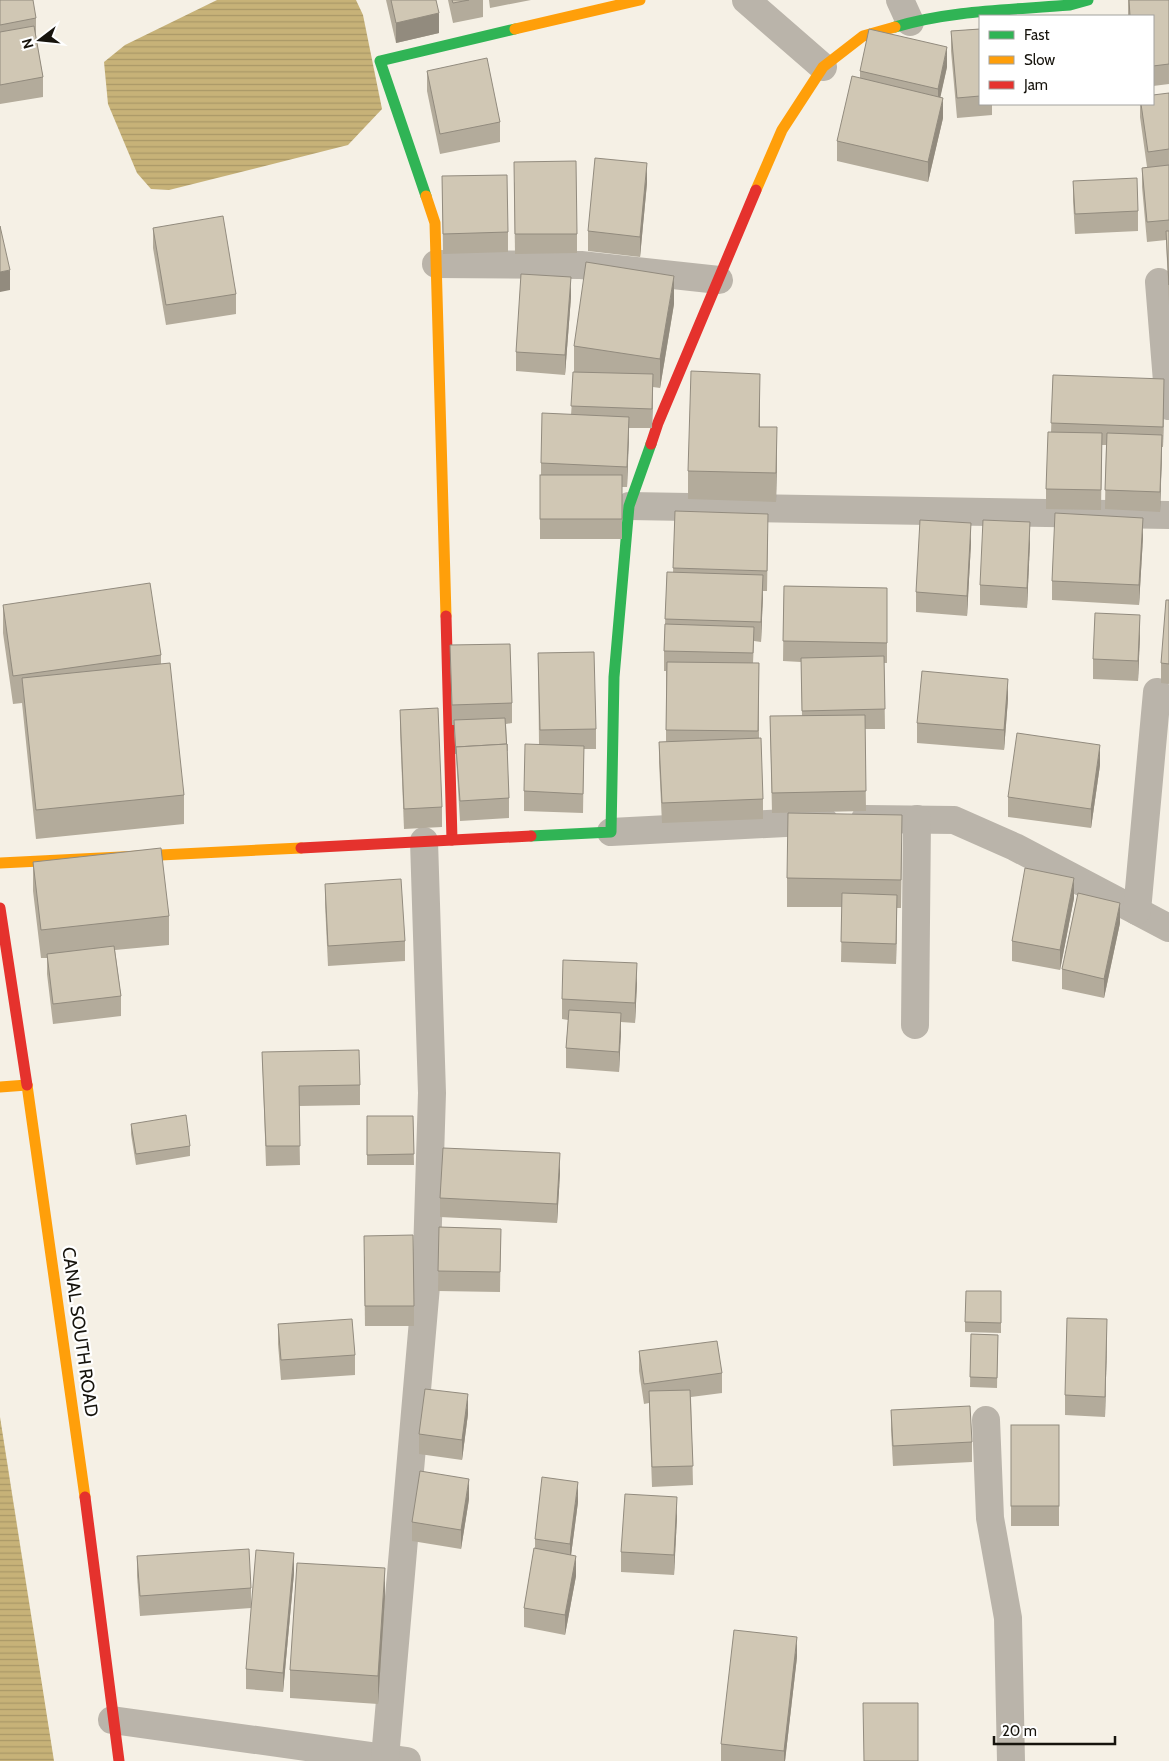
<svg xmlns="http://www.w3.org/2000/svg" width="1169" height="1761" font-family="Cabin,sans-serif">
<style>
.water{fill:url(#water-rules)}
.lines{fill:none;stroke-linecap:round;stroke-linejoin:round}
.street{stroke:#bab4aa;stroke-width:28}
.fast{stroke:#30b455;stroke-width:11}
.slow{stroke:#ff9f0a;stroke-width:11}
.jam{stroke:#e5322d;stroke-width:11}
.wall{fill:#b3ab9b}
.shaded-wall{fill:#928b7e}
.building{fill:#d0c7b4;stroke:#928b7e}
.labels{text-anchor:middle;stroke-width:4.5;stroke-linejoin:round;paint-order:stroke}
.street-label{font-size:18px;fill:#17140d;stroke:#fff}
</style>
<defs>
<pattern id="water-rules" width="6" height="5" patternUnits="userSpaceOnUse" patternTransform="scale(1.25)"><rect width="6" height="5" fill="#c7b278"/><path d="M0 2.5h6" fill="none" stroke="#aa9867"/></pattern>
</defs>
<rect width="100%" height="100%" fill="#f5f0e5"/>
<g class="water">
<polygon points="217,0 356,0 363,15 382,109 348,145 169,190 151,189 137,173 108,104 104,62 125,45"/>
<polygon points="0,1417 54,1761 0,1761"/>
</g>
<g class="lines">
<g class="street">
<polyline points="746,0 823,67"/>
<polyline points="900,0 910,22"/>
<polyline points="436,264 581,265 719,280"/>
<polyline points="1159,282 1169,406"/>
<polyline points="629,506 1169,515"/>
<polyline points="865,819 954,820 1015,847 1169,928"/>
<polyline points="611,832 824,821"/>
<polyline points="1137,911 1157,692"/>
<polyline points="915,1025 917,819"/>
<polyline points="986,1420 990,1518 1008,1618 1011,1761"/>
<polyline points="112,1720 407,1761"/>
<polyline points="385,1758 426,1286 432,1093 424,841"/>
</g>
<g class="fast">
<path d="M895 27C951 10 1012 10 1070 5L1088 0"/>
<polyline points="426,196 380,61 515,29"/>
<polyline points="531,836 611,832 614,677 629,506 651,444"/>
</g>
<g class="slow">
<polyline points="515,29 640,0"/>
<polyline points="756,190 782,130 823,67 863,36 895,27"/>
<polyline points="426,196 435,223 446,616"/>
<polyline points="0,863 301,848"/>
<polyline points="27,1085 85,1497"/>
<polyline points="0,1087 27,1085"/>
</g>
<g class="jam">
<polyline points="651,444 658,423 756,190"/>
<polyline points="446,616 452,840"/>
<polyline points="301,848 531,836"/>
<polyline points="0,908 27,1085"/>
<polyline points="85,1497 119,1761"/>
</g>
</g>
<g class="wall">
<polygon points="0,0 36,18 36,38 43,77 43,97 0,104"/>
<polygon points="386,0 436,0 439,33 396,43"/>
<polygon points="448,0 483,0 483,17 453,23"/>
<polygon points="489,0 531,0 490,8"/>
<polygon points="1128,0 1169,0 1169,84 1153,86 1153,16 1128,16"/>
<polygon points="980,29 980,104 992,104 992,115 957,118 951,51 951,31"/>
<polygon points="947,67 940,97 943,118 928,182 837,161 837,141 860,78 860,71"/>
<polygon points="427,71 500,122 500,142 440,154 427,91"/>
<polygon points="1169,93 1169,305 1166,240 1147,242 1142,187 1142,168 1147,167 1140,117 1140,104 1153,104"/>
<polygon points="442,176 508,232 508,252 443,254"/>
<polygon points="1073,181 1138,211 1138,231 1075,234 1073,201"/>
<polygon points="514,182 577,234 577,253 515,254"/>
<polygon points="647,183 640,257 588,251 588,231"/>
<polygon points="153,228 236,294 236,314 166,325 153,248"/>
<polygon points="571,297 565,375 516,371 516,352"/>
<polygon points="674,304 660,388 653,387 652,428 629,428 627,487 622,487 622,539 540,539 540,475 541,475 541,463 571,415 574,372 574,346"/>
<polygon points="1053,375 1164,399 1163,447 1162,447 1160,512 1105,509 1106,445 1102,445 1101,510 1046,509 1046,489 1051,432"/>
<polygon points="760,403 760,427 777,456 776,502 688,499 688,471"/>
<polygon points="675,511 768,534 767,591 763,591 761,642 754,641 753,663 759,663 759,738 763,799 763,819 662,823 659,762 659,742 666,742 666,671 664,671 664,651 667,572 673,573"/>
<polygon points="1143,537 1139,605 1052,600 1052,581"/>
<polygon points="1030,542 1027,608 980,605 980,585"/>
<polygon points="971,543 967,616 916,612 916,592"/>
<polygon points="784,586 887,588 887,663 884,663 885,729 865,729 866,811 772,813 770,716 802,716 801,662 783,661"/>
<polygon points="1169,600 1169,684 1161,683 1161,663"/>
<polygon points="3,605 161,655 161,664 184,795 184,824 36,839 22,703 13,704 3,633"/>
<polygon points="1140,635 1138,681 1093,679 1093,659"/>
<polygon points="450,645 512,703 512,723 506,724 509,798 509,818 460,821 454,725 452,725"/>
<polygon points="538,653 596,729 596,749 584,749 583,813 524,811 524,791 539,745"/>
<polygon points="1008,699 1004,750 917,743 917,723"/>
<polygon points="400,710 442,807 442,827 404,829 400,730"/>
<polygon points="1100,765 1091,828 1008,817 1008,797"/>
<polygon points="902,843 901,908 897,908 896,964 841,962 842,907 787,907 787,878"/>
<polygon points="33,862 169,916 169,945 115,950 121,996 121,1016 53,1024 47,974 47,958 41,958 33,891"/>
<polygon points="325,884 405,941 405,961 328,966 325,904"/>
<polygon points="1074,898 1060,970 1012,961 1012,941"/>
<polygon points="1120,923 1104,998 1062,989 1062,969"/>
<polygon points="637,983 635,1023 621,1022 619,1072 566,1068 566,1048 568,1020 562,1019 562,999"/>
<polygon points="262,1052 360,1085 360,1105 299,1106 300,1165 266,1166"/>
<polygon points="367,1116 413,1116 414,1165 367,1165"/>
<polygon points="131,1124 190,1146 190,1156 136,1165 131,1134"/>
<polygon points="560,1173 557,1223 440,1217 440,1198"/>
<polygon points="439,1227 501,1229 500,1292 438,1291"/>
<polygon points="364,1256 414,1306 414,1326 365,1326"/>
<polygon points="1001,1291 1001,1333 965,1332 965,1322"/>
<polygon points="278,1324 355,1355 355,1375 281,1380 278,1344"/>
<polygon points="971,1334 998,1335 997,1388 970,1387"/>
<polygon points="1107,1339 1105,1417 1065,1415 1065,1395"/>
<polygon points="639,1351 722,1373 722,1393 691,1397 693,1485 652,1487 649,1403 644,1404 639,1371"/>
<polygon points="891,1410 972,1442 972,1462 893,1466 891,1430"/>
<polygon points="468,1414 462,1460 419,1454 419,1434"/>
<rect x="1011" y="1425" width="48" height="101"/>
<polygon points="469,1499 461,1549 412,1541 412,1522"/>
<polygon points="578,1502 571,1555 576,1576 565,1635 524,1627 524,1608 535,1548 535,1539"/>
<polygon points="677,1517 674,1575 621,1572 621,1552"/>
<polygon points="137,1556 251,1588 251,1608 140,1616 137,1576"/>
<polygon points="294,1573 283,1692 246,1689 246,1669"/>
<polygon points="385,1597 378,1704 290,1698 290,1670"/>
<polygon points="797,1657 785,1761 721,1761 721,1744"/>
</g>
<g class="shaded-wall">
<polygon points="439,13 439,33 396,43 396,23"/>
<polygon points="947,47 947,67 938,108 938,89"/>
<polygon points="943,98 943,118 928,182 928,162"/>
<polygon points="647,163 647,183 640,257 640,237"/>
<polygon points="10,270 10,290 0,292 0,272"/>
<polygon points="674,276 674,304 660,388 660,359"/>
<polygon points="571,277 571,297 565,375 565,355"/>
<polygon points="653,374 653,394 652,428 652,409"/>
<polygon points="760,374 760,403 759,456 759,427"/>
<polygon points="1164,379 1164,399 1163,447 1163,427"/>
<polygon points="629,417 629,437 627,487 627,467"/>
<polygon points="777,427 777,456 776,502 776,473"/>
<polygon points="1162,435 1162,455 1160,512 1160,492"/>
<polygon points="1143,518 1143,537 1139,605 1139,585"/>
<polygon points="1030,522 1030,542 1027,608 1027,588"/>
<polygon points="971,523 971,543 967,616 967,596"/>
<polygon points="763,575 763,595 761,642 761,622"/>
<polygon points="1140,615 1140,635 1138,681 1138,661"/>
<polygon points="1008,679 1008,699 1004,750 1004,730"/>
<polygon points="1100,745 1100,765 1091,828 1091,809"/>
<polygon points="1074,878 1074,898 1060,970 1060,950"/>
<polygon points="897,895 897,915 896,964 896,944"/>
<polygon points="1120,903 1120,923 1104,998 1104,979"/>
<polygon points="637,963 637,983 635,1023 635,1003"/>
<polygon points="621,1013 621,1033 619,1072 619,1052"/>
<polygon points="560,1153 560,1173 557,1223 557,1204"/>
<polygon points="1107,1319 1107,1339 1105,1417 1105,1397"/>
<polygon points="468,1394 468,1414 462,1460 462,1440"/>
<polygon points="469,1479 469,1499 461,1549 461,1530"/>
<polygon points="578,1482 578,1502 570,1563 570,1544"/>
<polygon points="677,1497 677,1517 674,1575 674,1555"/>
<polygon points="294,1553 294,1573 283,1692 283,1673"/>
<polygon points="576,1556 576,1576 565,1635 565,1615"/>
<polygon points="385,1568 385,1597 378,1704 378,1676"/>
<polygon points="797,1637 797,1657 785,1761 784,1761 784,1751"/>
</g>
<g class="building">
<polygon points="0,0 33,0 36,18 0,25"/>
<polygon points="391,0 436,0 439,13 396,23"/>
<polygon points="452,0 469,0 453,3"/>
<polygon points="1129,0 1169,0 1169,64 1153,66 1153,16 1130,16"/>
<polygon points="34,26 43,77 0,85 0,32"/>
<polygon points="869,29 947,47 938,89 860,71"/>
<polygon points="980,29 980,96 957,98 951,31"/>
<polygon points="487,58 500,122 440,134 427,71"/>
<polygon points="852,76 943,98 928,162 837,141"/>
<polygon points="1169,93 1169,149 1148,152 1141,104 1153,104 1153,95"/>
<polygon points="595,158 647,163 640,237 588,231"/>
<polygon points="576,161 577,234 515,234 514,162"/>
<polygon points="1169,165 1169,220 1147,222 1142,168"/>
<polygon points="507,175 508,232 443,234 442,176"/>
<polygon points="1137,178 1138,211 1075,214 1073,181"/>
<polygon points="223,216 236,294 166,305 153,228"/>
<polygon points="0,226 10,270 0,272"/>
<polygon points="1166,231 1169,231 1169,285"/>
<polygon points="586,262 674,276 660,359 574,346"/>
<polygon points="521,274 571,277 565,355 516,352"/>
<polygon points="691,371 760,374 759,427 777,427 776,473 688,471"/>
<polygon points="573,372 653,374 652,409 571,406"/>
<polygon points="1053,375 1164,379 1163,427 1051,423"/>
<polygon points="542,413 629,417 627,467 541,463"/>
<polygon points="1048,432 1102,433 1101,490 1046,489"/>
<polygon points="1107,433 1162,435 1160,492 1105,490"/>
<rect x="540" y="475" width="82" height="44"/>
<polygon points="675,511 768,514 767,571 673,568"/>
<polygon points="1055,513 1143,518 1139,585 1052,581"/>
<polygon points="920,520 971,523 967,596 916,592"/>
<polygon points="983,520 1030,522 1027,588 980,585"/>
<polygon points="667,572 763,575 761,622 665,619"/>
<polygon points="150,583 161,655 13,676 3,605"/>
<polygon points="784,586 887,588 887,643 783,641"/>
<polygon points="1166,600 1169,600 1169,664 1161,663"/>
<polygon points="1095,613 1140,615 1138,661 1093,659"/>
<polygon points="665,624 754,627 753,653 664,651"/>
<polygon points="510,644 512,703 452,705 450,645"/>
<polygon points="594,652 596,729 540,730 538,653"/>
<polygon points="884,656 885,709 802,711 801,658"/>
<polygon points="667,662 759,663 758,731 666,730"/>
<polygon points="170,663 184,795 36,810 22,678"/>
<polygon points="922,671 1008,679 1004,730 917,723"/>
<polygon points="438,708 442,807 404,809 400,710"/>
<polygon points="865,715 866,791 772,793 770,716"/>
<polygon points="505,718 507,751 507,744 456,747 456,754 454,720"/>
<polygon points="1017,733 1100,745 1091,809 1008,797"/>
<polygon points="761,738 763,799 662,803 659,742"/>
<polygon points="507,744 509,798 460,801 456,747"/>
<polygon points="525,744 584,746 583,794 524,791"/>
<polygon points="788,813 902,815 901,880 787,878"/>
<polygon points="161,848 169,916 41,930 33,862"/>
<polygon points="1025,868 1074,878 1060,950 1012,941"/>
<polygon points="401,879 405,941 328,946 325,884"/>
<polygon points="842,893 897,895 896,944 841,942"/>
<polygon points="1078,893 1120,903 1104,979 1062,969"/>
<polygon points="114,946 121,996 53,1004 47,954"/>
<polygon points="563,960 637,963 635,1003 562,999"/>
<polygon points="569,1010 621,1013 619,1052 566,1048"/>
<polygon points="359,1050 360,1085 299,1086 300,1146 266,1146 262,1052"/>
<polygon points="186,1115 190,1146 136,1154 131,1124"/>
<polygon points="367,1116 413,1116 414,1154 367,1155"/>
<polygon points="443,1148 560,1153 557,1204 440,1198"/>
<polygon points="439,1227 501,1229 500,1272 438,1271"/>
<polygon points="413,1235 414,1306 365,1306 364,1236"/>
<polygon points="966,1291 1001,1291 1001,1323 965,1322"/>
<polygon points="1067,1318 1107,1319 1105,1397 1065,1395"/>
<polygon points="352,1319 355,1355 281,1360 278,1324"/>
<polygon points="971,1334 998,1335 997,1378 970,1377"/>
<polygon points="717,1341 722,1373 644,1384 639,1351"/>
<polygon points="425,1389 468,1394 462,1440 419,1434"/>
<polygon points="690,1390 693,1466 652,1467 649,1391"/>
<polygon points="970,1406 972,1442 893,1446 891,1410"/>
<rect x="1011" y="1425" width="48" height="81"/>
<polygon points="420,1471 469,1479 461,1530 412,1522"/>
<polygon points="542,1477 578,1482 570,1544 535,1539"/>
<polygon points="625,1494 677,1497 674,1555 621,1552"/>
<polygon points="534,1548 576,1556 565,1615 524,1608"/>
<polygon points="249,1549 251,1588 140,1596 137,1556"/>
<polygon points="256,1550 294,1553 283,1673 246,1669"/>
<polygon points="297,1563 385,1568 378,1676 290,1670"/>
<polygon points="734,1630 797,1637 784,1751 721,1744"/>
<polygon points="863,1703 918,1703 918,1761 864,1761"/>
</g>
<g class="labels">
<g class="street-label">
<text transform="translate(80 1332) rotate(82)" y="6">CANAL SOUTH ROAD</text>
</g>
</g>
<rect x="979" y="15" width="175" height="90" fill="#ffffff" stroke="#a2a19e"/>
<rect x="989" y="31" width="25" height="8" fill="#30b455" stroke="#a2a19e"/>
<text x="1024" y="40" font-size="15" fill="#17140d">Fast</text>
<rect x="989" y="56" width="25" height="8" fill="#ff9f0a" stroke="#a2a19e"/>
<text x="1024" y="65" font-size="15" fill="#17140d">Slow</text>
<rect x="989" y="81" width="25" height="8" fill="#e5322d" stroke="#a2a19e"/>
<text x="1024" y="90" font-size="15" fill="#17140d">Jam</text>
<g transform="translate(40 40) rotate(254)" stroke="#ffffff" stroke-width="4" paint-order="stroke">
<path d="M0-4L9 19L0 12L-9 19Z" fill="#17140d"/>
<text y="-8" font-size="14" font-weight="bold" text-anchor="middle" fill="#17140d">N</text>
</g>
<path d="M994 1736v8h121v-8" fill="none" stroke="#17140d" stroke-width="2.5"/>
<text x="1002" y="1736" font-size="15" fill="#17140d" stroke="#ffffff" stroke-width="4" paint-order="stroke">20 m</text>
</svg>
